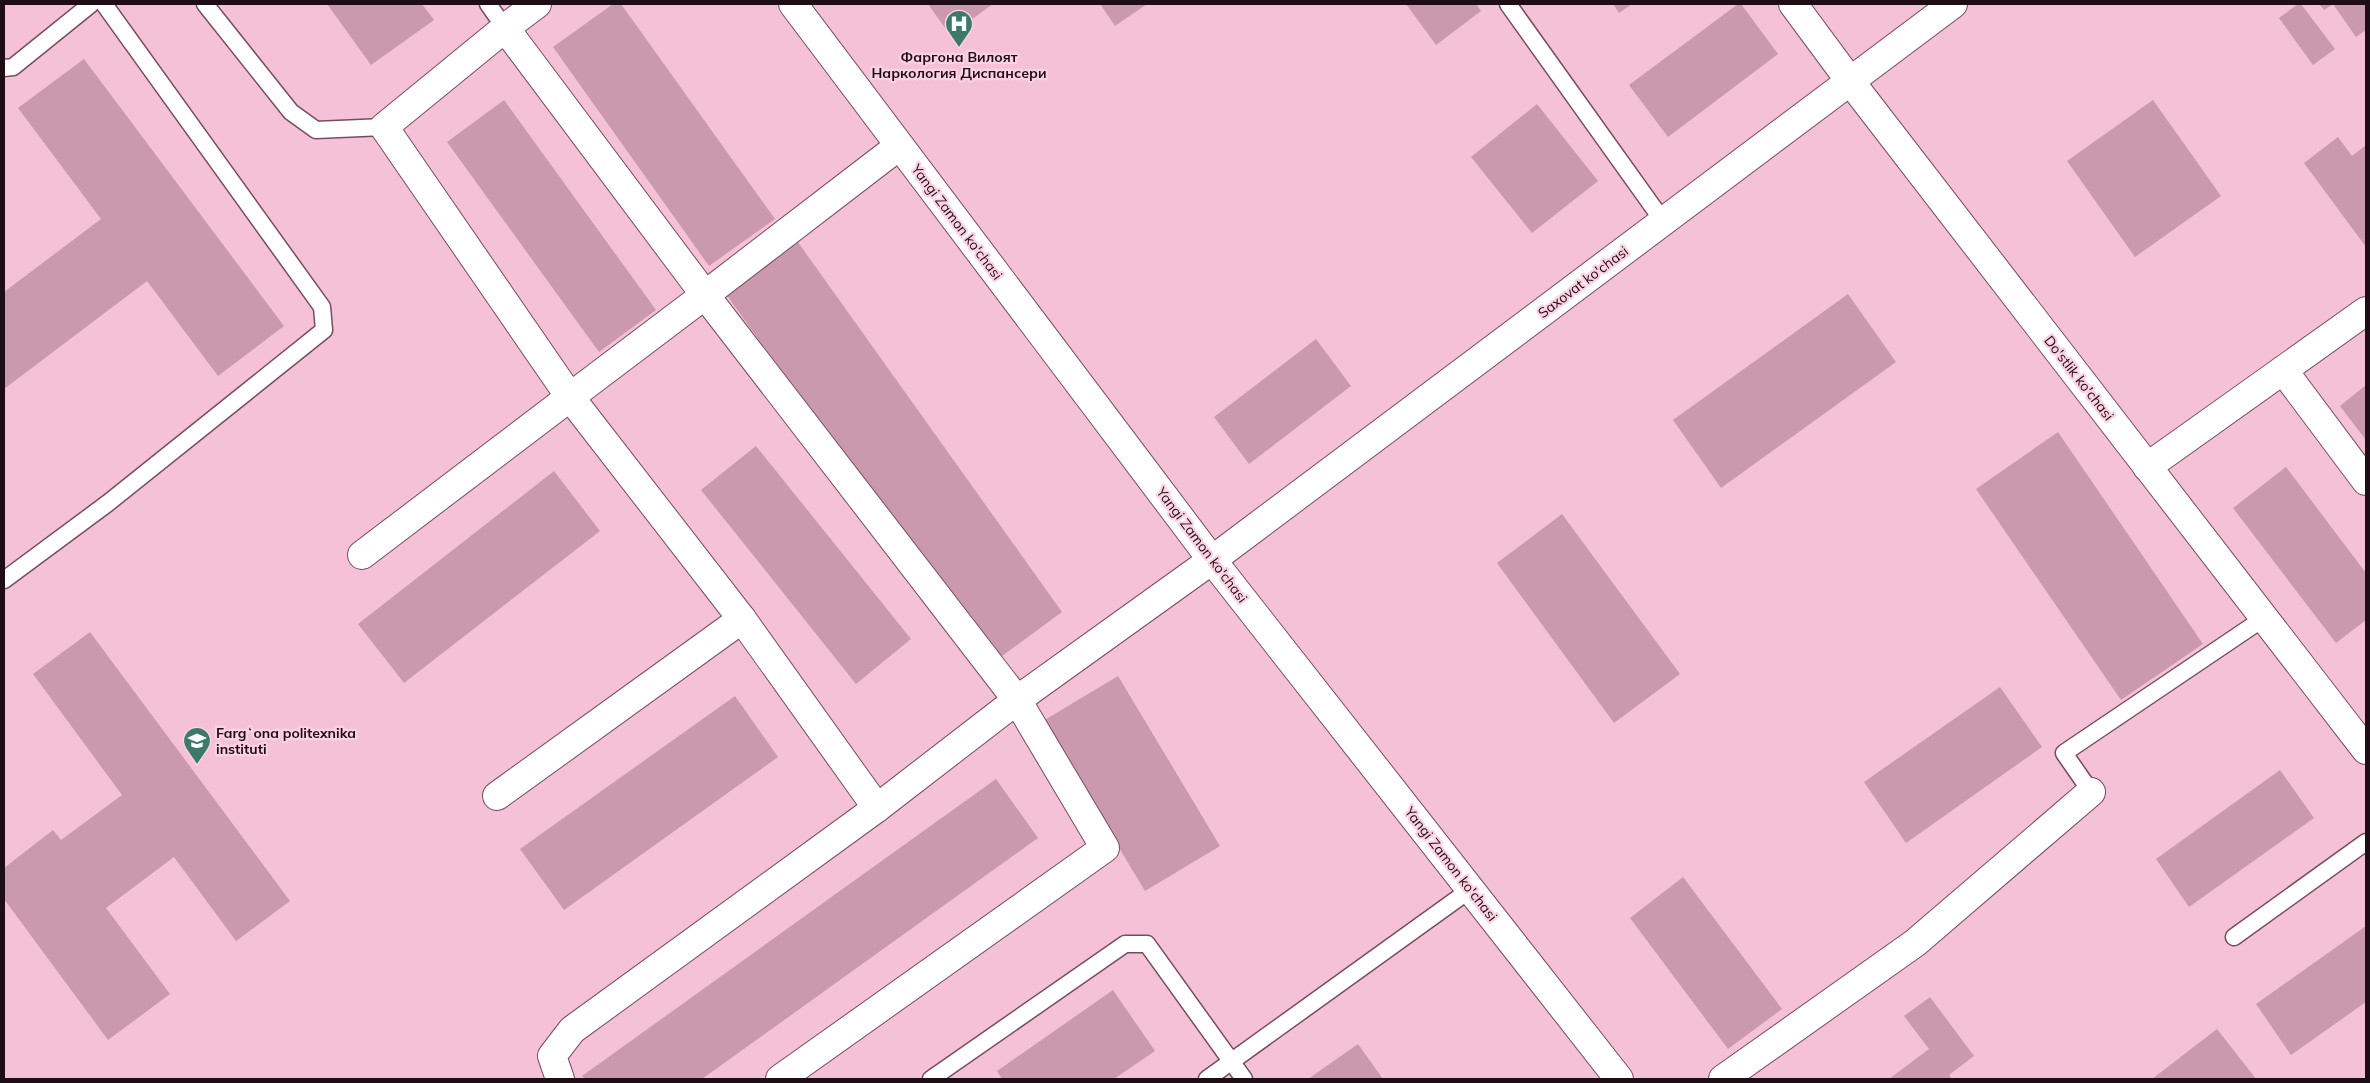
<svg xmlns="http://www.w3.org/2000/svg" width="2370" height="1083" font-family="Mulish,sans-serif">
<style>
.building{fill:#cb99ad}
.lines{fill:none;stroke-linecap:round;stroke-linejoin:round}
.lane-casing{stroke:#784c5f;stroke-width:19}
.street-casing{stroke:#784c5f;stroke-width:30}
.secondary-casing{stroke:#784c5f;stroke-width:30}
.lane{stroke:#fff;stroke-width:16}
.street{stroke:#fff;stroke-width:28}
.secondary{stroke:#fff;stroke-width:28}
.labels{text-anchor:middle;stroke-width:4.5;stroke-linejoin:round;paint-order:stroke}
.poi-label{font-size:14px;font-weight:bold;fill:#1e0d15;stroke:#fcd2e3}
.street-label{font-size:14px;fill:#1e0d15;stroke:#fcd2e3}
</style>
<rect width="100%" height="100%" fill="#f5c1d6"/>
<g class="building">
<polygon points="327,4 422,4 434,20 371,65"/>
<polygon points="613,4 621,4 775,219 709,266 553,47"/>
<polygon points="928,4 993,4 950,35"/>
<polygon points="1100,4 1147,4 1115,26"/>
<polygon points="1406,4 1476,4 1481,11 1436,45"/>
<polygon points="1613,4 1632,4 1619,13"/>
<polygon points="1738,4 1741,4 1778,54 1668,137 1629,85"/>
<polygon points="2298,4 2301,4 2335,49 2313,65 2279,18"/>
<polygon points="2319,4 2333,4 2324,10"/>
<polygon points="2333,4 2366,4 2366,30 2356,37"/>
<polygon points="84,59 284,326 218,376 147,281 4,389 4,292 101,219 18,108"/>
<polygon points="504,100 656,310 599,352 447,142"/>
<polygon points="2153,100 2221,196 2135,257 2067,161"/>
<polygon points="1537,104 1598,181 1532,233 1471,157"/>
<polygon points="2338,137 2352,156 2366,145 2366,247 2304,163"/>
<polygon points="795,238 1062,612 991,664 723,290"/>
<polygon points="1848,294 1896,362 1721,488 1673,420"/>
<polygon points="1316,339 1351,386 1249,464 1214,417"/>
<polygon points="2366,385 2366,440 2340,406"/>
<polygon points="2058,432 2203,644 2121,700 1976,489"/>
<polygon points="756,446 911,639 856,684 701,490"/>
<polygon points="2286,467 2366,573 2366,620 2336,643 2233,508"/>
<polygon points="554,471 600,531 404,683 358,624"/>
<polygon points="1562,514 1680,674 1614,723 1497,563"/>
<polygon points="90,632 290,901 236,941 174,857 106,908 170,994 108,1040 4,899 4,868 53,830 61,840 122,795 33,674"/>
<polygon points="1118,676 1220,846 1145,891 1043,721"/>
<polygon points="2000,687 2042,747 1906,843 1864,782"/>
<polygon points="735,696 778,757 564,910 520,849"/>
<polygon points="2280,770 2314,818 2189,907 2156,859"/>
<polygon points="996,779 1038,838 702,1079 585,1079 582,1076"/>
<polygon points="1683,877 1782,1009 1728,1049 1630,918"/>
<polygon points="2366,926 2366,1002 2291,1055 2256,1004"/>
<polygon points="1113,990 1155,1051 1114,1079 1002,1079 997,1071"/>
<polygon points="1930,997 1974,1056 1949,1075 1952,1079 1889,1079 1929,1049 1904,1016"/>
<polygon points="2217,1029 2256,1079 2152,1079"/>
<polygon points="1358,1044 1383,1079 1308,1079"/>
</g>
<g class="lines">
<defs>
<g id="lane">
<polyline points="205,4 291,112 316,130 384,127"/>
<polyline points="488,4 505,28"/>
<polyline points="1508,4 1663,221"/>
<polyline points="4,68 13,67 91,4"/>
<polyline points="4,580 108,503 324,330 322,307 104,4"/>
<polyline points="2091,792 2064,753 2264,618"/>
<polyline points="2234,937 2366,842"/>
<polyline points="931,1079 1125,944 1147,944 1244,1079"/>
<polyline points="1207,1079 1471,889"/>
</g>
<g id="street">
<polyline points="1793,4 1850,81 2366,750"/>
<polyline points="505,28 537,4"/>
<polyline points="2283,370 2366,481"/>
<polyline points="2147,467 2366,311"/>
<polyline points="362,555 570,397 384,127 505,28 705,295 899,146"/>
<polyline points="742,619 877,808"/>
<polyline points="497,796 742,619 570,397 705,295 1017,700 1105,848 780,1079"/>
<polyline points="560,1079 552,1056 572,1030 877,808 1017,700 1212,560 1953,4"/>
<polyline points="1723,1079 1915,943 2091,792"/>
</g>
<polyline id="secondary" points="793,4 1212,560 1619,1079"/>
</defs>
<use href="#lane" class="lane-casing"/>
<use href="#street" class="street-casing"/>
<use href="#secondary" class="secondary-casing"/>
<use href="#lane" class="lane"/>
<use href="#street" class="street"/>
<use href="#secondary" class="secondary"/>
</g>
<defs>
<symbol id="hospital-pin" viewBox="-11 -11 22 30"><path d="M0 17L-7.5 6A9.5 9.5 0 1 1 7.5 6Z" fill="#3b7a68" stroke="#fcd2e3"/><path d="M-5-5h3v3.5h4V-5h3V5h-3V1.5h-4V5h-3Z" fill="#fff"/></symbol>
<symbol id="university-pin" viewBox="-11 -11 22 30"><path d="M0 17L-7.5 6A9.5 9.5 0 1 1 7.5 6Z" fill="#3b7a68" stroke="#fcd2e3"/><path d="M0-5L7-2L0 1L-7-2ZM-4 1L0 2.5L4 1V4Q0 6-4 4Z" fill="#fff"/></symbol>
</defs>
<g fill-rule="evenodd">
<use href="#hospital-pin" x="943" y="8" width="32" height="43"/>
<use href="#university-pin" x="181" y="725" width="32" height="43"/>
</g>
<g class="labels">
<g class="poi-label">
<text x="959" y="62">Фаргона Вилоят<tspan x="959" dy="16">Наркология Диспансери</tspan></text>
<text x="216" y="738" text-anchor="start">Fargʻona politexnika<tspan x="216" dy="16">instituti</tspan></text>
</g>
<g class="street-label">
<text transform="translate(957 222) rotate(53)" y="5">Yangi Zamon ko'chasi</text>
<text transform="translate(1583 282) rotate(-37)" y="5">Saxovat ko'chasi</text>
<text transform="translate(2079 378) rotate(52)" y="5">Do'stlik ko'chasi</text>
<text transform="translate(1202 545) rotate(53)" y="5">Yangi Zamon ko'chasi</text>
<text transform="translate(1451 864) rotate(52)" y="5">Yangi Zamon ko'chasi</text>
</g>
</g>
<rect width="2370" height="1083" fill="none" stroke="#1e0d15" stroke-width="10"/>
</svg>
